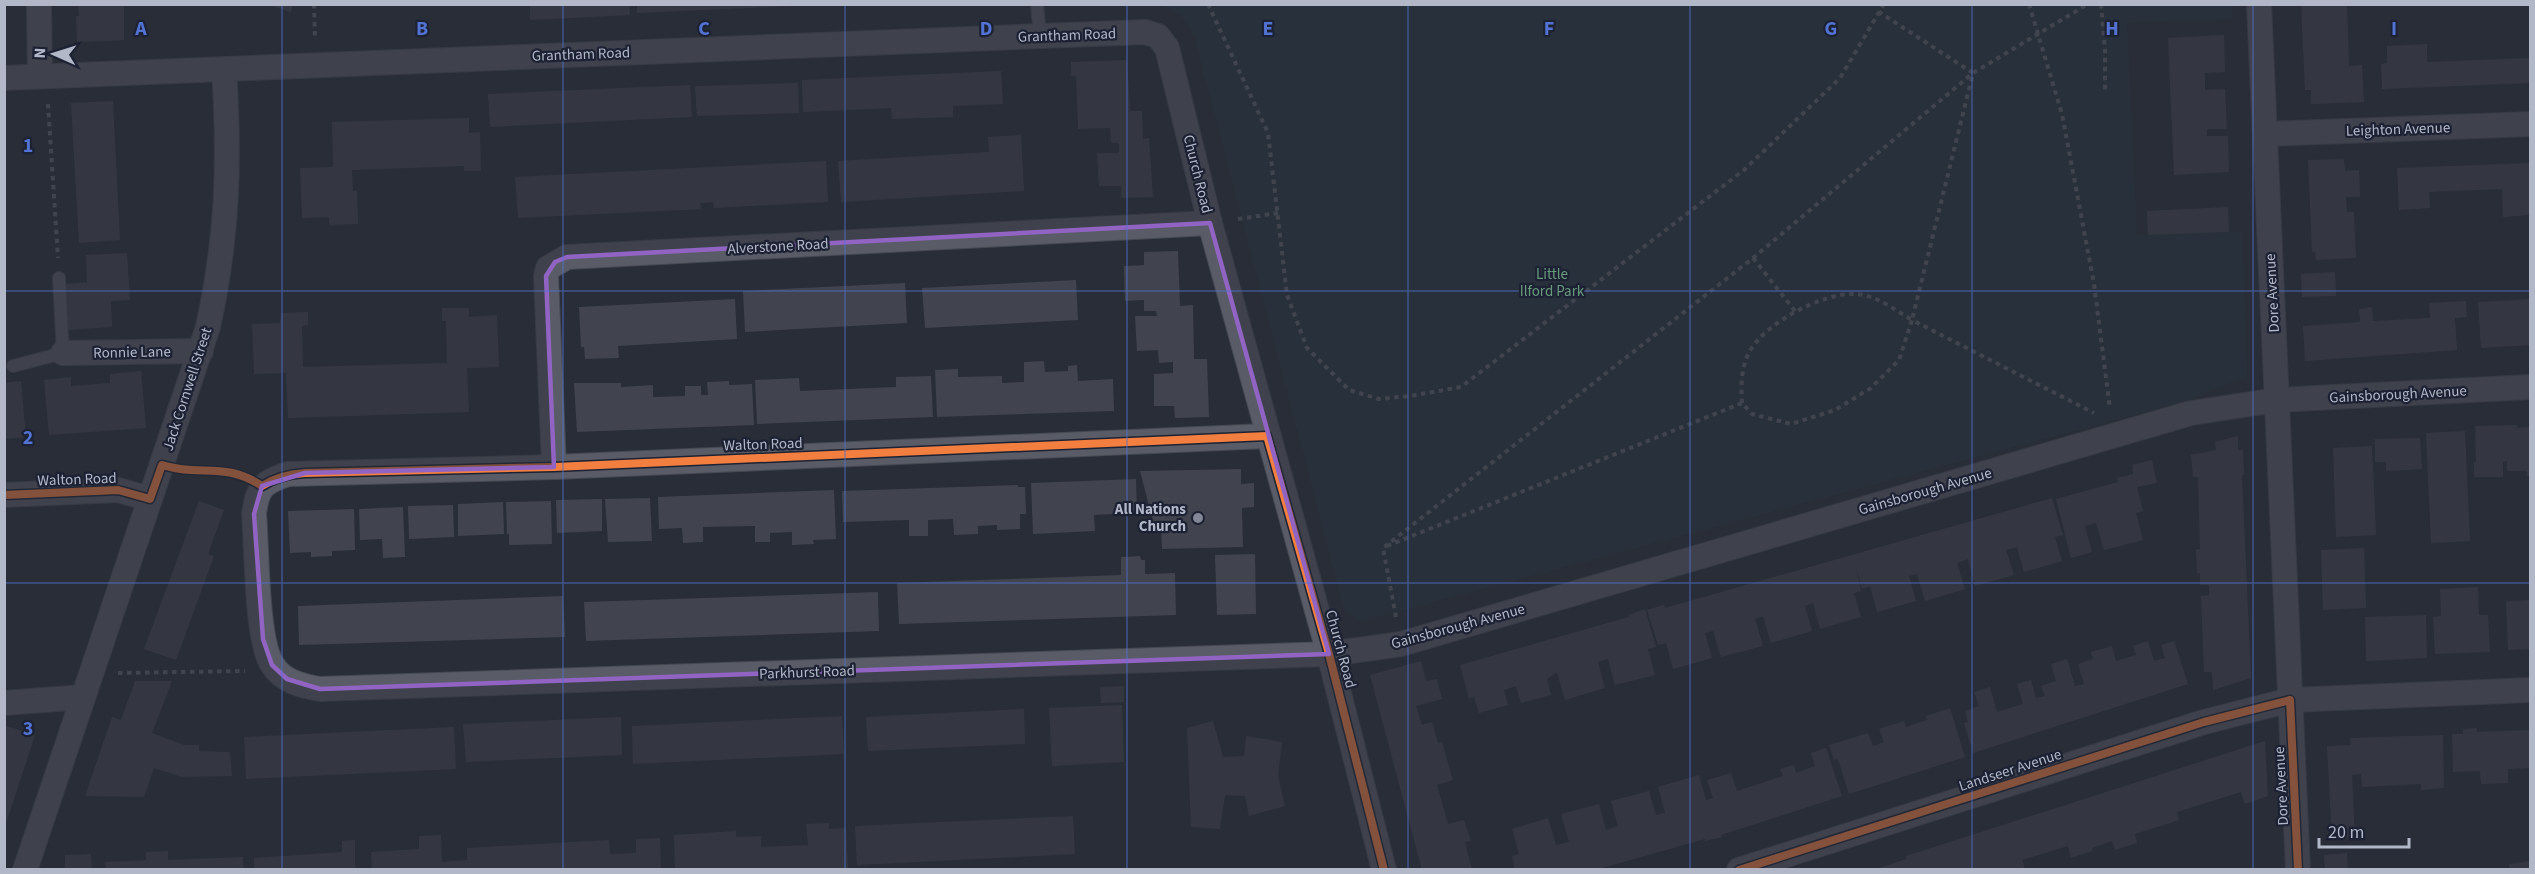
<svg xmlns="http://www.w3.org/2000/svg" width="2535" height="874" font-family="'Source Sans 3',sans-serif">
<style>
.green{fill:#26363e}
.building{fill:#41444e}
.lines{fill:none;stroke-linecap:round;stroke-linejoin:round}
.lane-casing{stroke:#454951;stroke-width:14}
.street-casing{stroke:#454951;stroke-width:26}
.path{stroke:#5b6068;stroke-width:4;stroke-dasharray:4.5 4.5;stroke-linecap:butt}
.lane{stroke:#595c66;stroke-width:12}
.street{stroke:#595c66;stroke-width:24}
.cycleway-casing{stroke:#1c2233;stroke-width:11}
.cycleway{stroke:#f27e40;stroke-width:8}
.marked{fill:none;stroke:#9164c3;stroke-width:4.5;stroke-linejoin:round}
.grid{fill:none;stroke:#5273d3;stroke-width:1.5;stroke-opacity:0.55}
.poi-dot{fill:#838796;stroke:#1c2233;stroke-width:2}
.labels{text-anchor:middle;stroke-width:4.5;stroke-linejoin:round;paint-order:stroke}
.street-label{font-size:15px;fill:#b3b8c9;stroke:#1c2233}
.park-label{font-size:15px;fill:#6a9a7d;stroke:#1c2233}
.poi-label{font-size:15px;font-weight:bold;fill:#b3b8c9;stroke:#1c2233;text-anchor:end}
.grid-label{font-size:20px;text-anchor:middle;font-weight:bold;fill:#5273d3;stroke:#1c2233;stroke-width:4.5;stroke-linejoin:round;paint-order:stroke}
</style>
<rect width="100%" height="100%" fill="#292d38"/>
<path class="green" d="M1155 5H2232V19L2127 22 2137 235 2242 232 2247 376 2186 401 1362 621 1344 609 1195 39C1185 16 1179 11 1155 5Z"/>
<g class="building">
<polygon points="78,4 124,4 124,40 77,42 76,16 79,16"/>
<polygon points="266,4 293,4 291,12"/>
<polygon points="530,4 629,4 630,15 530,20"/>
<polygon points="2301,4 2347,4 2349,66 2362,65 2364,102 2311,104 2311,90 2305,90"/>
<polygon points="637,5 793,5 793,6 637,13"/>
<polygon points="2224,35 2225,72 2205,73 2205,90 2225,89 2227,129 2207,129 2207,136 2228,136 2229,172 2174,175 2168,38"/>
<polygon points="2427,44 2427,62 2530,58 2530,83 2382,89 2381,64 2387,63 2387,46"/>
<polygon points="1127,60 1130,111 1142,111 1143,139 1149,138 1153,197 1121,198 1121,186 1099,186 1097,153 1119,153 1119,143 1111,143 1110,128 1078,129 1076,76 1071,76 1071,62"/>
<polygon points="1001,71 1003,104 953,106 953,117 892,119 891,108 803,112 802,80"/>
<polygon points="798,83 799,113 697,116 695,86"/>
<polygon points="690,85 692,117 490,127 488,94"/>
<polygon points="113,101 120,240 79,243 71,103"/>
<polygon points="469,118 469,133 480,132 481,171 464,171 464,166 352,170 353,191 357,191 358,224 329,225 329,217 302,218 300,168 333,167 332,122"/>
<polygon points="1021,135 1024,191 841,202 838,161 989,152 988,137"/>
<polygon points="2344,159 2345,171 2359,170 2360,197 2346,197 2347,212 2354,212 2356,258 2316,260 2315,252 2312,252 2308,160"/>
<polygon points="826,161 828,202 714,208 713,202 700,203 701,209 518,218 515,177"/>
<polygon points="2530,163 2530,215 2503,217 2502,189 2429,192 2430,208 2399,210 2397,168"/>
<polygon points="2228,207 2229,232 2148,235 2147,211"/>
<polygon points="1178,251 1180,306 1193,305 1194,359 1207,359 1209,417 1175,418 1174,406 1154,406 1154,374 1173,373 1173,362 1159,363 1158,350 1137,351 1135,316 1157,316 1156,311 1144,311 1144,300 1125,301 1124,266 1144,265 1144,252"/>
<polygon points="127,253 130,300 111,301 112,327 68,330 66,284 87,282 86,255"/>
<polygon points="2335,272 2336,296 2302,297 2301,274"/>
<polygon points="1076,280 1078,320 925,328 922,288"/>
<polygon points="905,283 907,323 745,332 743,291"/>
<polygon points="735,299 737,339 618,346 619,358 585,359 584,347 581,347 579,307"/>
<polygon points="2530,299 2530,345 2481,348 2478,302"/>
<polygon points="2466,301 2467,317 2455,318 2457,350 2305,361 2303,326 2360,322 2359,309 2372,307 2373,321 2430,318 2429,303"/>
<polygon points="442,308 469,308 469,317 497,315 499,367 467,368 469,412 288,418 286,373 254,374 252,324 280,323 281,313 308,312 308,325 302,326 303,367 447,363 446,321 442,321"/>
<polygon points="1044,361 1045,372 1068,371 1068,366 1077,365 1078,381 1113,379 1114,411 937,417 935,370 958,369 958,377 1002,376 1002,383 1024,382 1024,362"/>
<polygon points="141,371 146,428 49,435 44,380 71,377 71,386 110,383 110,374"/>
<polygon points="931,376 933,417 757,424 755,380 799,378 800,391 896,387 896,377"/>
<polygon points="21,381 26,437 4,439 4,383"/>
<polygon points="729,381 729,385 752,384 754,425 577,432 574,383 621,383 621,387 653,385 653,397 685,396 685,386 701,386 701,395 708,395 707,382"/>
<polygon points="2517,425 2517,428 2530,427 2530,476 2527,476 2527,471 2507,471 2507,461 2503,462 2503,477 2474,477 2474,462 2476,462 2475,426"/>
<polygon points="2465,431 2470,541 2431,543 2426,433"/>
<polygon points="2238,436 2238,450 2243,450 2244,475 2242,475 2251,678 2213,690 2212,672 2204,672 2201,596 2209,595 2209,585 2200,585 2200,573 2197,574 2196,550 2200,549 2198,477 2193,477 2191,455 2216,450 2215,442"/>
<polygon points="2420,438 2422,469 2386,471 2386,462 2375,462 2375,439"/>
<polygon points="2372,446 2376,535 2336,537 2333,448"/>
<polygon points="2152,460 2157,483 2137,487 2143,511 2136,513 2143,540 2104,550 2096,523 2085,526 2092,552 2071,558 2056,499 2118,482 2117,478 2133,474 2132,465"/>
<polygon points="1241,469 1241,484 1254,483 1254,507 1242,508 1243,547 1162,549 1161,529 1155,529 1140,471"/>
<polygon points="1136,479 1137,513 1094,515 1095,531 1033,534 1031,483"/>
<polygon points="1018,485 1018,487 1025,487 1026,514 1020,514 1020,529 997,530 997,525 978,526 978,534 954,535 953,519 928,520 928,536 909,536 909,520 843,522 842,491"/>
<polygon points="834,490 836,539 813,540 814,544 792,545 792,532 770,533 770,542 755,542 755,526 703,527 703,542 683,543 682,528 659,529 658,497"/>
<polygon points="650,498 652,541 608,542 605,499"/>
<polygon points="2052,498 2063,535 2055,537 2062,561 2024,572 2017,547 2006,550 2014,575 1975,586 1968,559 1957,563 1965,589 1925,601 1917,574 1909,576 1916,601 1877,612 1870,586 1862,589 1855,563 1861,591 1854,593 1861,617 1820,629 1813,603 1805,606 1812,631 1771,643 1763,616 1755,619 1763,646 1721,657 1713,631 1705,633 1712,658 1673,669 1666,643 1658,645 1647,610 1664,605 1665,608"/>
<polygon points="602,499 602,531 557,533 556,500"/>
<polygon points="199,501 224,510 208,554 214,556 176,660 144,649"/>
<polygon points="551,501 552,544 509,545 509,534 507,534 506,502"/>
<polygon points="503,502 504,534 458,536 458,504"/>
<polygon points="453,505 454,537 409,539 408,506"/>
<polygon points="403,507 405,557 383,558 382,539 360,540 359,509"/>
<polygon points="354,509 355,550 332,551 332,556 311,557 311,552 290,553 288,511"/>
<polygon points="2364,548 2366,608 2323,610 2321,550"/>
<polygon points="1255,554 1256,614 1217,615 1215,555"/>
<polygon points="1140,556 1141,560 1145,560 1145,574 1175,573 1176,615 899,624 897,583 1121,575 1121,557"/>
<polygon points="2478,587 2479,615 2488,615 2490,652 2435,654 2433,617 2441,616 2440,589"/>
<polygon points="878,592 879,631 586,641 584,602"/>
<polygon points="563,596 565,637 299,645 298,606"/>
<polygon points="2530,600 2530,649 2508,650 2506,601"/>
<polygon points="1645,609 1656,647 1648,649 1655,675 1615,685 1608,659 1598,662 1605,688 1565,700 1557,672 1547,679 1551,695 1521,703 1516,686 1504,690 1508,705 1479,713 1474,697 1469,699 1460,665 1629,617 1629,615"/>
<polygon points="2426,615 2427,658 2366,661 2365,617"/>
<polygon points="2148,641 2154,661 2165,658 2161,645 2174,641 2188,684 1973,753 1964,723 1968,722 1965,711 1979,706 1974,692 1990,687 1997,712 2023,704 2017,684 2031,680 2036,698 2045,696 2041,686 2056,681 2051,664 2067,659 2075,686 2084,684 2078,664 2093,659 2091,652 2112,646 2116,661 2136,655 2133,646"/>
<polygon points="1421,661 1426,681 1437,679 1442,699 1416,706 1422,725 1432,722 1438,743 1442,742 1453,780 1437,785 1448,824 1464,820 1471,841 1465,842 1472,870 1422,870 1370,675"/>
<polygon points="135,681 172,681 152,733 184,745 199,745 199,751 230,752 232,776 182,777 154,768 144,797 85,796 112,717 121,720"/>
<polygon points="1124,686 1124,702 1101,703 1100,687"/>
<polygon points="1122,705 1124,762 1052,766 1049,708"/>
<polygon points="1950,708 1965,757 1849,794 1838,759 1834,760 1829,745 1868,733 1873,746 1884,742 1879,729 1904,721 1906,727 1927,720 1926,716"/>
<polygon points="1024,709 1025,744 868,751 866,717"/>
<polygon points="842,716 844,754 633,764 632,726"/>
<polygon points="621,717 622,755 466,762 463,724"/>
<polygon points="1213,721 1223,757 1244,756 1246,736 1282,742 1278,776 1285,806 1249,816 1245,796 1225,795 1220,829 1191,827 1187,728"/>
<polygon points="4,725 35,735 5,826 4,825"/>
<polygon points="454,727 456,769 246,779 244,737"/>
<polygon points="2477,728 2477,732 2530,730 2530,768 2508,769 2508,783 2481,784 2480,771 2453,772 2452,734 2463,734 2463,729"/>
<polygon points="2443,735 2444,788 2421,790 2421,784 2362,787 2361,774 2352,775 2355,837 2332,838 2327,746 2351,745 2350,738"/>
<polygon points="2265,741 2268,796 2245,804 2241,792 2177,812 2179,820 2135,834 2137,843 2115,850 2112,841 2092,848 2092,851 2071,858 2068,846 2022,860 2025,870 1874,870 1906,859 1906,856"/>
<polygon points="1826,748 1842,796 1721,835 1722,837 1705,841 1705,839 1595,870 1515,870 1512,856 1519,854 1512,829 1548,818 1556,845 1569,842 1561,814 1599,804 1606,830 1618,826 1611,801 1649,791 1656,815 1665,813 1658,787 1699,775 1706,800 1713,798 1707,780 1731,773 1737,791 1783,776 1780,769 1794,765 1796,773 1815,766 1811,753"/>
<polygon points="1073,816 1075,854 857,865 855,826"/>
<polygon points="829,823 829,829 846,828 848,870 675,870 674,835 736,831 736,837 761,836 761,847 808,845 806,824"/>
<polygon points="441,835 442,862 467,860 467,848 609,840 610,854 636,853 636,839 660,838 661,870 372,870 371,852 419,849 419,836"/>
<polygon points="355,840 355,870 254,870 254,858 342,852 342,841"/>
<polygon points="168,851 168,860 243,857 243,870 106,870 105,862 146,860 146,852"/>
<polygon points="2347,853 2348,870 2325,870 2324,855"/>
<polygon points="91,854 92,870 65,870 65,855"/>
<polygon points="2530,861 2530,870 2510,870 2509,864"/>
</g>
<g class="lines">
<defs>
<g id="lane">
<polyline points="1037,4 1040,36"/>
<polyline points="13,366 63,353 59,278"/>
</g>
<g id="street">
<polyline points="39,4 40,76"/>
<polyline points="2259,4 2298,870"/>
<polyline points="4,78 1040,36 1145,32 1158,36 1167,48 1210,223 1329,654 1384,870"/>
<polyline points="2265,134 2530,124"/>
<polyline points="63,353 201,351"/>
<path d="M1267 436 554 467 288 474C263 482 257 488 254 514 257 547 256 639 272 664 282 681 301 686 320 689L1329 654 1401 644 2191 413 2277 400 2530 387"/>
<polyline points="554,467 546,276 548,268 567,257 1210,223"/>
<polyline points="4,495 118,490 150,499"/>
<polyline points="4,703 83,697"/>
<path d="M25 870 208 327C228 235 230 162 224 69"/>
<polyline points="1739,870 2204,722 2290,700 2530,690"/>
</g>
</defs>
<use href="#lane" class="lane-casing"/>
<use href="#street" class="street-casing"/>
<g class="path">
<polyline points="314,4 315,40"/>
<polyline points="1208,4 1268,133 1287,295 1307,348 1349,390 1379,399 1410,396 1461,387 1744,170 1840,78 1884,4"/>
<polyline points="2029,4 2062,114 2094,284 2110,409"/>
<polyline points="2101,4 2105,51 2105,91"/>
<polyline points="48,104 58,258"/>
<polyline points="1238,219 1278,213"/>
<polyline points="1753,258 1795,311"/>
<path d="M1742 403C1741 385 1741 364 1751 349 1768 322 1822 293 1854 294 1875 294 1895 310 1912 320L1973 73 1879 12"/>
<polyline points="189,470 224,470 241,474"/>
<polyline points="1387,546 1742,403 1752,414 1791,424 1835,410 1871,388 1899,360 1912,320 2094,413"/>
<polyline points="1396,617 1383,548 1753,258 1973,73 2088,4"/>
<polyline points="118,673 245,671"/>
</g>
<use href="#lane" class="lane"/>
<use href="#street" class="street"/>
<defs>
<g id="cycleway">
<path d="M4 495 118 490 150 499 162 465C201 477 224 461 262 486 276 477 289 474 305 473L554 467 1267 436 1329 654 1384 870"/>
<polyline points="1739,870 2204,722 2290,700 2298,870"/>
</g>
</defs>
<use href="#cycleway" class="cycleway-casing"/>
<use href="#cycleway" class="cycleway"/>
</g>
<path d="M0 0H2535V874H0ZM1210 223 1329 654 320 689 287 679 272 665 263 639 254 514 262 486 305 473 554 467 546 276 555 262 567 257Z" fill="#292d38" fill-opacity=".55" fill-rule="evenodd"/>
<path class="marked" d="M1210 223 1329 654 320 689 287 679 272 665 263 639 254 514 262 486 305 473 554 467 546 276 555 262 567 257Z"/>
<path class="grid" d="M282 4V870M563 4V870M845 4V870M1127 4V870M1408 4V870M1690 4V870M1972 4V870M2253 4V870M4 291H2530M4 583H2530"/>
<circle class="poi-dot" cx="1198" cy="518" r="6"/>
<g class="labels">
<g class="street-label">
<text transform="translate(1067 35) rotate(-2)" y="5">Grantham Road</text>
<text transform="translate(581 54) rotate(-2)" y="5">Grantham Road</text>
<text transform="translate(2398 129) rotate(-2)" y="5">Leighton Avenue</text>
<text transform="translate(1198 174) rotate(76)" y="5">Church Road</text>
<text transform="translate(778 246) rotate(-3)" y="5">Alverstone Road</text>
<text transform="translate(2272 293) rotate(-93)" y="5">Dore Avenue</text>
<text transform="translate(132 352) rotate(-1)" y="5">Ronnie Lane</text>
<text transform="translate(187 389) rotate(-72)" y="5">Jack Cornwell Street</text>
<text transform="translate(2398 394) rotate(-3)" y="5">Gainsborough Avenue</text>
<text transform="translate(763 444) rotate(-2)" y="5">Walton Road</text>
<text transform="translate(77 479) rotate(-2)" y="5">Walton Road</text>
<text transform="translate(1925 491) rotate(-16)" y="5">Gainsborough Avenue</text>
<text transform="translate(1458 626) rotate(-15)" y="5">Gainsborough Avenue</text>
<text transform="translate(1341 649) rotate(75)" y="5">Church Road</text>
<text transform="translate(807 672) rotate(-2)" y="5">Parkhurst Road</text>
<text transform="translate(2010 770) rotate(-18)" y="5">Landseer Avenue</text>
<text transform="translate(2281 786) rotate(-93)" y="5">Dore Avenue</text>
</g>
<g class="park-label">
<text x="1552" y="279">Little<tspan x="1552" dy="17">Ilford Park</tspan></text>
</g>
<g class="poi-label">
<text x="1186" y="514">All Nations<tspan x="1186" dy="17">Church</tspan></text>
</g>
</g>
<g class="grid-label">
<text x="141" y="35">A</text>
<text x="422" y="35">B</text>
<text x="704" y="35">C</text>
<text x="986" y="35">D</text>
<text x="1268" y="35">E</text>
<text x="1549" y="35">F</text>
<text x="1831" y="35">G</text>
<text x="2112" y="35">H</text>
<text x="2394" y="35">I</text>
<text x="28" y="152">1</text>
<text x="28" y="444">2</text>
<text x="28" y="735">3</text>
</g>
<rect width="2535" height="874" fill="none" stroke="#b3b8c9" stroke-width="12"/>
<g transform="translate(54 54) rotate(273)" stroke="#1c2233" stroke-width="4.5" paint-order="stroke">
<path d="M0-4.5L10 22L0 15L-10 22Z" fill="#b3b8c9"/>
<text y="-9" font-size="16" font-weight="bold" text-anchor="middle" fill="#b3b8c9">N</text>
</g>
<path d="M2319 838v9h90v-9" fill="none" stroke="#b3b8c9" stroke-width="3"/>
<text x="2328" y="838" font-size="18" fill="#b3b8c9" stroke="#1c2233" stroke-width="4.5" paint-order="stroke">20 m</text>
</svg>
